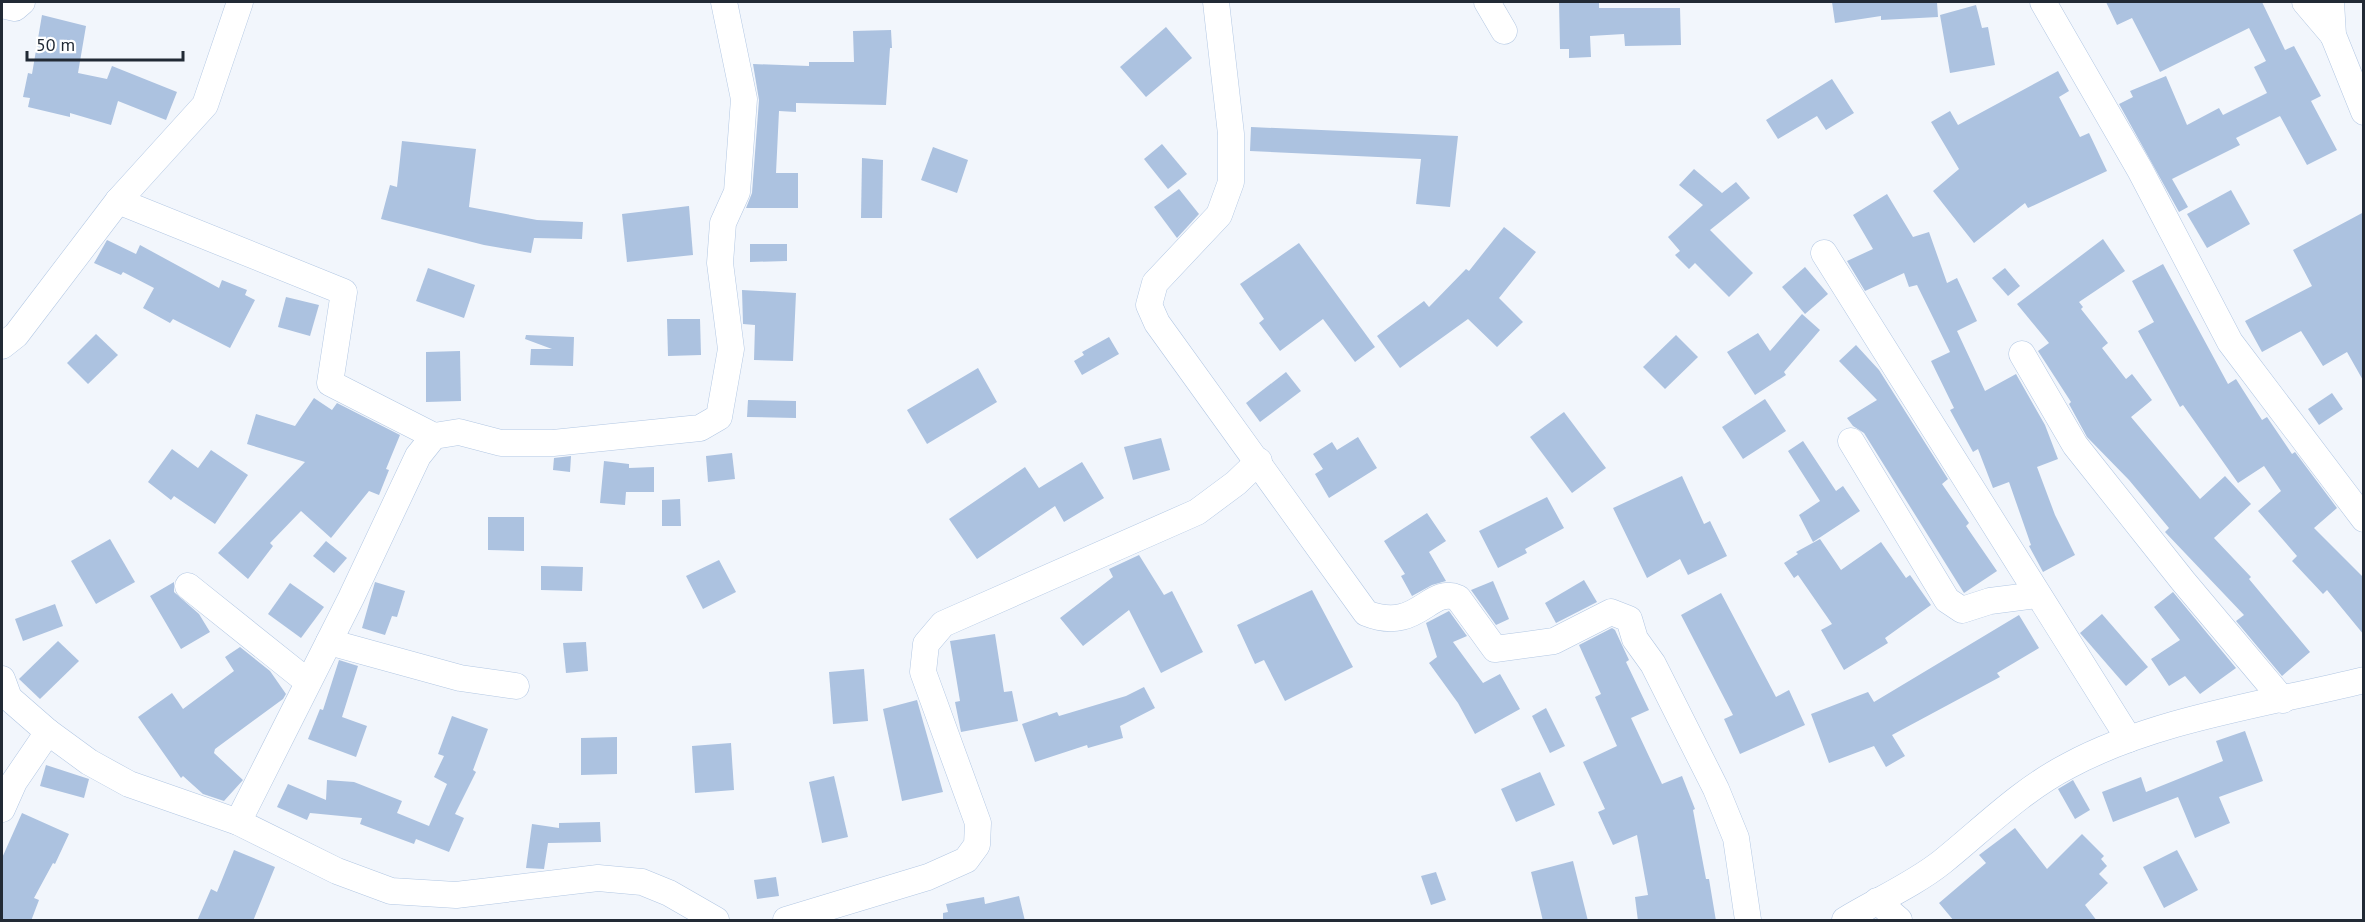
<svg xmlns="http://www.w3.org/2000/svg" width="2365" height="922" font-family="'PT Sans',sans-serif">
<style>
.building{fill:#acc2e0}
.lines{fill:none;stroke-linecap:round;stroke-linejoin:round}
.minor-casing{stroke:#b2c7e3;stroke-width:27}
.minor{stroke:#fff;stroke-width:26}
</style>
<rect width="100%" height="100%" fill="#f2f6fc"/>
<g class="building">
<polygon points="1559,2 1599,2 1599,8 1680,8 1681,45 1625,46 1624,34 1590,36 1591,57 1569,58 1569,49 1560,49"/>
<polygon points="1832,2 1937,2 1938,17 1881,20 1881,16 1835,23"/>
<polygon points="2106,2 2262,2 2285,50 2294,46 2321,96 2311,101 2337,150 2307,165 2280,116 2236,138 2240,145 2172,179 2188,207 2179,212 2119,104 2133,97 2130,91 2166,76 2187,125 2219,108 2223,115 2267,93 2254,67 2266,61 2249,28 2160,72 2132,18 2117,25"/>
<polygon points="1976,5 1982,28 1988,27 1995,65 1950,73 1940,15"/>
<polygon points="42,15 86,26 78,73 107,79 112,66 177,92 166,120 118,101 111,125 70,113 70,117 28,107 30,98 23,97 28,73 32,74"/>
<polygon points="1166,27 1192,58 1146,97 1120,67"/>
<polygon points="891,30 892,48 890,48 886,105 796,103 796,112 779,111 776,173 798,173 798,208 746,208 752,193 759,100 753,64 809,66 809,62 854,62 853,31"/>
<polygon points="2058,71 2069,91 2059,97 2080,137 2089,133 2107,171 2028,208 2025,203 1974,243 1933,191 1959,169 1931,122 1950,111 1958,125"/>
<polygon points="1832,79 1854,113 1826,130 1817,116 1778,139 1766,120"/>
<polygon points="1251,127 1458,136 1450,207 1416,204 1421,159 1250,151"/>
<polygon points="402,141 476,149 469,207 537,220 583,222 582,239 534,238 531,253 484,245 381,219 390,185 397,187"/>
<polygon points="1162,144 1187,174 1168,189 1144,159"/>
<polygon points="933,147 968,160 957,193 921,180"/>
<polygon points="862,158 883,160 882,218 861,218"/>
<polygon points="1694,169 1722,193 1736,182 1750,198 1710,230 1753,273 1729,297 1695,263 1689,269 1675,255 1680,251 1668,237 1703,205 1679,185"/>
<polygon points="1179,189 1199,214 1177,238 1154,207"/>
<polygon points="2231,190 2250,224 2207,248 2187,214"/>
<polygon points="1887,194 1913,237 1929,232 1947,283 1957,278 1977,321 1957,331 1985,391 2016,374 2045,425 2058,459 2037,467 2055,515 2075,555 2043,572 2029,546 2031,545 2009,482 1993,488 1978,449 1973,452 1950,410 1954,408 1931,361 1950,352 1917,285 1909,287 1904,273 1865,291 1847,261 1873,249 1853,215"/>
<polygon points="689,206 693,255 627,262 622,214"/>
<polygon points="2364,212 2364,382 2347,352 2323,366 2301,331 2262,352 2245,321 2312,286 2293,250"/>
<polygon points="1504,227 1536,252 1499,298 1523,322 1497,347 1468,319 1400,368 1377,336 1424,301 1429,307 1466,269 1469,271"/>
<polygon points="2103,239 2125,271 2079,302 2083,307 2081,309 2108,343 2102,348 2126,379 2132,374 2152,400 2131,417 2200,499 2225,476 2251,504 2214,538 2251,577 2249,579 2310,652 2282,676 2236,621 2244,615 2165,532 2169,528 2129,480 2087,437 2069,404 2071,402 2038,351 2049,343 2017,304"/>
<polygon points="107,240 136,254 140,245 219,288 222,280 247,290 245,295 255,300 230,348 173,319 170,323 143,308 154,288 123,272 121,275 94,263"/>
<polygon points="1299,243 1375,347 1355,362 1323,319 1280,351 1259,323 1264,319 1240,284"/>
<polygon points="750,244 787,244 787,261 750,262"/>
<polygon points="2163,264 2228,384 2236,379 2262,420 2267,417 2292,454 2295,452 2337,508 2314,528 2364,578 2364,635 2327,590 2323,594 2292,561 2297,556 2258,511 2281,491 2264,466 2238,483 2183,405 2180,407 2138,331 2154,322 2132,281"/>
<polygon points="1805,267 1828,294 1805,314 1782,287"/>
<polygon points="428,268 475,285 464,318 416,301"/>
<polygon points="2005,268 2020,286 2008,296 1992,278"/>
<polygon points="742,290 796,293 793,361 754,360 755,325 743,324"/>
<polygon points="286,297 319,305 310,336 278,327"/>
<polygon points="1802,314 1820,330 1784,372 1786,375 1755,395 1727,352 1758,333 1770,351"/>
<polygon points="667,319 700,319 701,355 668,356"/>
<polygon points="96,334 118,355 88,384 67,363"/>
<polygon points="526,335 574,337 573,366 530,365 531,349 552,349 525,339"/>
<polygon points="1676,335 1698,357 1665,389 1643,367"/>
<polygon points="1109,337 1119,354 1082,375 1074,361 1084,355 1082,352"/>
<polygon points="1856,345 1879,370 1948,479 1942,484 1969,523 1966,526 1997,571 1964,593 1864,433 1853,426 1847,418 1877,400 1839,361"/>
<polygon points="460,351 461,401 426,402 426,352"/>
<polygon points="978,368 997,402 927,444 907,410"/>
<polygon points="1286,372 1301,391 1260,422 1246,403"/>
<polygon points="2332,393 2343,409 2319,425 2308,409"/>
<polygon points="314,398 332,410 337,403 400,435 386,469 389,470 379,495 369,491 331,538 301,511 270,543 273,546 248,579 218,553 305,462 247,444 256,414 295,426"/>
<polygon points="1765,399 1786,431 1743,459 1722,427"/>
<polygon points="748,400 796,401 796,418 747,417"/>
<polygon points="1564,412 1606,468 1572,493 1530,437"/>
<polygon points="1358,437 1377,468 1329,498 1315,474 1323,469 1313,454 1332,442 1337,450"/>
<polygon points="1161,438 1170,470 1133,480 1124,447"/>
<polygon points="1803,441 1836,491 1843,486 1860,511 1813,542 1799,515 1820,501 1788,451"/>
<polygon points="172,449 198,468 211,450 248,475 215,524 174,496 171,500 148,482"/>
<polygon points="732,453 735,479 708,482 706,456"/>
<polygon points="571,456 570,472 553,470 554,458"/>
<polygon points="604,461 629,464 629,468 654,467 654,492 626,492 625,505 600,503"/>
<polygon points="1082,462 1104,498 1064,522 1055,506 977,559 949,519 1025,467 1039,488"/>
<polygon points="1682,476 1704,524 1710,521 1727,556 1688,575 1680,559 1647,578 1613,508"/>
<polygon points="1547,497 1564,528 1525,549 1527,553 1498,568 1479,531"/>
<polygon points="680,499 681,526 662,526 662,500"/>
<polygon points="1427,513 1446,541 1429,552 1446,581 1432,585 1412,596 1401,576 1405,574 1384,541"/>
<polygon points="488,517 524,517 524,551 488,550"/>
<polygon points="110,539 135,582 96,604 71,561"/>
<polygon points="1820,539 1841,570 1881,542 1906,578 1910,575 1931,605 1885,638 1888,643 1844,670 1821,630 1832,624 1798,575 1794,578 1784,563 1798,554 1796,552"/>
<polygon points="326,541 347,558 334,573 313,556"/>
<polygon points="1139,555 1164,595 1172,591 1203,652 1161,673 1129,610 1083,646 1060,618 1113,577 1109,569"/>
<polygon points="719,560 736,592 703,609 686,576"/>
<polygon points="541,566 583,567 582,591 541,590"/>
<polygon points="1584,580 1597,602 1556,623 1545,603"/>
<polygon points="1493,581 1509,619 1496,625 1471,590"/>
<polygon points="174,582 174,592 199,614 210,632 181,649 150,596"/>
<polygon points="375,582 405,591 397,617 392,616 385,635 362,628"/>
<polygon points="290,583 324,607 301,638 268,614"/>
<polygon points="1312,590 1353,667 1285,701 1264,660 1255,664 1237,625"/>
<polygon points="2173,592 2236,668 2200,694 2185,676 2169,686 2151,659 2180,640 2154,607"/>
<polygon points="1721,593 1776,697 1789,690 1805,725 1740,754 1724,719 1733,715 1681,615"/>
<polygon points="55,604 63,626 23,641 15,619"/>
<polygon points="1449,611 1467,636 1453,642 1483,683 1500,674 1520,709 1475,734 1458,703 1429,663 1437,657 1426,623"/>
<polygon points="2102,614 2148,667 2126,686 2080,633"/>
<polygon points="2019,615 2039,648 1997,673 2000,677 1892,735 1905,756 1886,767 1874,746 1829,763 1811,714 1868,692 1874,702"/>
<polygon points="1612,628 1615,630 1629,660 1626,662 1649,710 1631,718 1662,784 1682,776 1695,809 1693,810 1706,879 1709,879 1716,921 1638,921 1635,897 1648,895 1637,835 1613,845 1598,812 1605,809 1583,762 1617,746 1595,697 1601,694 1579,645"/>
<polygon points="995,634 1004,692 1012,691 1018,721 961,732 955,702 960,701 950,641"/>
<polygon points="58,641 79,661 40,699 19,679"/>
<polygon points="586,642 588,671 566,673 563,643"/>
<polygon points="240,647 270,671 286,694 283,699 215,749 214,753 243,780 224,801 203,794 183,776 181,778 138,717 172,693 183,709 234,671 225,657"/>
<polygon points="339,660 358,666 342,717 367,726 356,757 308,739 320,709 323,710"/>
<polygon points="864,669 868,721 833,724 829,672"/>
<polygon points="1144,687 1155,708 1120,726 1123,738 1088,748 1087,745 1035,762 1022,724 1057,712 1059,716 1126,696"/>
<polygon points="917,700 943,792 902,801 883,709"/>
<polygon points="1546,708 1565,746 1550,753 1532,716"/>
<polygon points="452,716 488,729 473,770 476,772 455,814 464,818 449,852 416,839 414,844 360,824 362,818 310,813 307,820 277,807 288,784 326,800 327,780 354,782 402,801 397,813 429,826 447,784 434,777 444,756 438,754"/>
<polygon points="2245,731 2263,781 2219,797 2230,823 2195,838 2178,797 2113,822 2102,792 2141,777 2146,792 2223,761 2216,741"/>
<polygon points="617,737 617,774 581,775 581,738"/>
<polygon points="731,743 734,790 695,793 692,746"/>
<polygon points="46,765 89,779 84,798 40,786"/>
<polygon points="1540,772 1555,805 1516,822 1501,789"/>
<polygon points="834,776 848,837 822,843 809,782"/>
<polygon points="2073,780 2090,810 2075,819 2058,789"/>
<polygon points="22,813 69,834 55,864 53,863 34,898 39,900 31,921 2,921 2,858"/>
<polygon points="600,822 601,842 548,843 544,869 526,868 532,824 559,828 559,823"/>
<polygon points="2015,828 2047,869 2082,834 2104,856 2101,859 2107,866 2099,874 2108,883 2085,905 2097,921 1954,921 1939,903 1986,863 1979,855"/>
<polygon points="234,850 275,867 253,921 197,921 211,889 217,892"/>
<polygon points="2177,850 2198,890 2164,908 2143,867"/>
<polygon points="1573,861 1588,921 1543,921 1531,872"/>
<polygon points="1436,872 1446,900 1431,905 1421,876"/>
<polygon points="776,877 779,896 757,899 754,880"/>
<polygon points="1019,896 1025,921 943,921 943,913 948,912 946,904 984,897 985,904"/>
</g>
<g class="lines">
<defs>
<g id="minor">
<path d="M1216 2 1231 134V182L1219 215 1155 283 1149 305 1157 323 1366 613C1418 634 1429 585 1458 598L1495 649 1554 641 1611 612 1629 619 1635 639 1653 664 1716 789 1736 838 1748 920"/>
<polyline points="1487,2 1504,31"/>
<polyline points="2043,2 2140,170 2230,342 2364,519"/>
<polyline points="2305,2 2333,35"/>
<polyline points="2331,2 2333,35 2364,112"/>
<polyline points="2,5 15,8 22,2"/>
<polyline points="118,201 344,292 330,383 434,436"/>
<polyline points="1824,253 2129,739"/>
<polyline points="2,346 16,335 118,201 205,105 240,2"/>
<polyline points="2022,354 2075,445 2183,581 2283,700"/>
<polyline points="1851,441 1947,600 1962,610 1990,601 2037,595"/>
<polyline points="188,586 308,682"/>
<polyline points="329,642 460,678 516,686"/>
<polyline points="2,679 9,698 48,732 89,762 129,784 238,822 337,871 391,891 456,895 598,878 642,882 669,893 716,920"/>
<polyline points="2,809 14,782 48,732"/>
<polyline points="238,822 351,598 418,456 434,436 459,432 501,443 553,443 700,428 719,417 731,349 720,263 723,223 737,192 744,99 724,2"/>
<polyline points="1877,901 1899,920"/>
<polyline points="786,920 928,877 966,860 977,845 978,823 923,672 926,644 943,624 1197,512 1236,483 1259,461"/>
<path d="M1845 920C1876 901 1913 885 1942 862 1983 829 2020 791 2068 766 2155 719 2267 704 2364 680"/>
</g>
</defs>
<use href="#minor" class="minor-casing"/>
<use href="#minor" class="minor"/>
</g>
<rect width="2365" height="922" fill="none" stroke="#222a35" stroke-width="6"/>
<path d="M27 51v9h156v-9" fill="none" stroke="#222a35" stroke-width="3"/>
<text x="36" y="51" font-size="18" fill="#222a35" stroke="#ffffff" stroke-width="4.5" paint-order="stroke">50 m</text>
</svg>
